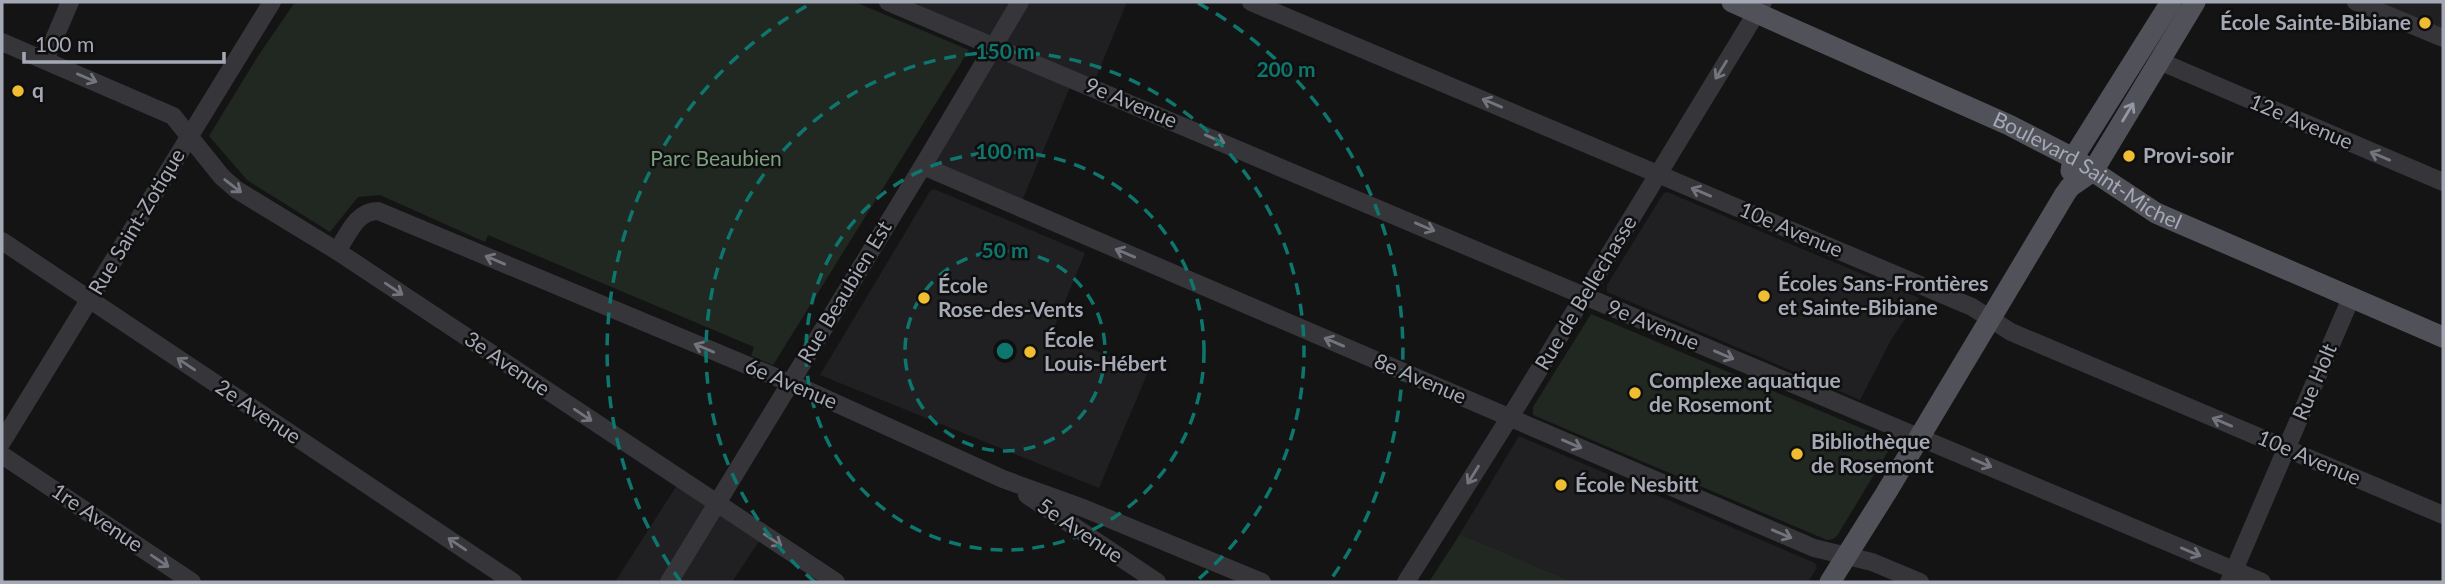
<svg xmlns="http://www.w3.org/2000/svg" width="2445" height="584" font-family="Lato,sans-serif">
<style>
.built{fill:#202022}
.green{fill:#202821}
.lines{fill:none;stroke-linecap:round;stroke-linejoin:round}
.minor{stroke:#35353a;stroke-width:18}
.major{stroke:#515259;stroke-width:21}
.oneway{stroke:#73757e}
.oneway2{stroke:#9498a3}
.ring{fill:none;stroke:#0f766e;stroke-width:3.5;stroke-dasharray:12 9}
.poi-dot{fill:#f0bc31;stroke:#0f0f10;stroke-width:2.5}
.labels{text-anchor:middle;stroke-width:5;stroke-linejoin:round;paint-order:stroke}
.poi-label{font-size:21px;font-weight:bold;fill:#a5a9b6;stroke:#0f0f10;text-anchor:start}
.street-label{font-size:21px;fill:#a5a9b6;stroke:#0f0f10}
.park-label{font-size:21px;fill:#7ca181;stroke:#0f0f10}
.centre{fill:#0f766e;stroke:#0f0f10;stroke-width:3.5}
.ring-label{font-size:21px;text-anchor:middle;font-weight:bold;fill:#0f766e;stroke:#0f0f10;stroke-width:5;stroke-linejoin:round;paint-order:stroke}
</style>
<rect width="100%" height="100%" fill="#141415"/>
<g class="built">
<polygon points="920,2 1127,2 1092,87 1073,80 1019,208 923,166 994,46 915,13"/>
<polygon points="2374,2 2443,2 2443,38"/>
<polygon points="934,189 1085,253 1052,333 1148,372 1099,488 820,375 930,191"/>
<polygon points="1667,192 1919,298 1891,340 1860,400 1607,292 1607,285 1663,194"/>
<polygon points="1519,436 1815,563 1817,568 1808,582 1573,582 1460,534"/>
<polygon points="679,482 763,535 732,582 615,582"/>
</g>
<g class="green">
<polygon points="295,2 855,2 969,50 773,365 751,356 754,347 488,235 485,242 380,195 358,197 330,232 247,180 209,136 258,56"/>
<polygon points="1591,314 1887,439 1890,448 1837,536 1833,539 1827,540 1533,415 1533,407"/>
<polygon points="1460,534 1573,582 1429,582"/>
</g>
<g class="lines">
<g class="minor">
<polyline points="888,2 2262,582"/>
<polyline points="1251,2 1972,307 2011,332 2443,515"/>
<polyline points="2356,2 2443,38"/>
<polyline points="2,42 173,116 222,177 237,190 337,251 836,582"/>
<polyline points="45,60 70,2"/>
<polyline points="2159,61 2443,182"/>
<polyline points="923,166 1814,548 1872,562 1920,582"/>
<polyline points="2,241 513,582"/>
<path d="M337 251C348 235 356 211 378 211L809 391 1003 479 1083 508 1262 582"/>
<polyline points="2,442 272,2"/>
<polyline points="2,455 192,582"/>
<polyline points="1027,495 1157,582"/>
<polyline points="669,582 927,159 1020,2"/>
<polyline points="1406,582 1520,401 1763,2"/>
<polyline points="2229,582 2351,298"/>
</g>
<g class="major">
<path id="s1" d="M1732 2 2009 125 2073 158 2156 213 2443 337"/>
<polyline points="2071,171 2073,158 2171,2"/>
<polyline points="1830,582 1886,493 2065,194 2070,187 2093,171 2195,2"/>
</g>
</g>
<defs><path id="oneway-shaft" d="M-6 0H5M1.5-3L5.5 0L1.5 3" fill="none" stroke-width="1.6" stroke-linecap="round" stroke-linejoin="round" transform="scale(1.75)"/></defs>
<g class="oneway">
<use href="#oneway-shaft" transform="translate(1721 70) rotate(122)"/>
<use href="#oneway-shaft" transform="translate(87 78) rotate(23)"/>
<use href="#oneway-shaft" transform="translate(1492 103) rotate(-157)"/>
<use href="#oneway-shaft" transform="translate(1215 139) rotate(23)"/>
<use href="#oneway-shaft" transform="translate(2380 156) rotate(-157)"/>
<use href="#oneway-shaft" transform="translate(233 186) rotate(38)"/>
<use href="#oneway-shaft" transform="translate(1701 192) rotate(-157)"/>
<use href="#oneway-shaft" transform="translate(1425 227) rotate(23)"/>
<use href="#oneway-shaft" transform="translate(1125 253) rotate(-157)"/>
<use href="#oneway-shaft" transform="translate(495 260) rotate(-157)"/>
<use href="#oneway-shaft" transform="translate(394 289) rotate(34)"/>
<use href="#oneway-shaft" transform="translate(1334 342) rotate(-157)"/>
<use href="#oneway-shaft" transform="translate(704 348) rotate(-157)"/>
<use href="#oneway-shaft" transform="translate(1724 355) rotate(23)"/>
<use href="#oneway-shaft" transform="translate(186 364) rotate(-146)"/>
<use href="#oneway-shaft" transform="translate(583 415) rotate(34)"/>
<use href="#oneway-shaft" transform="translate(2222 422) rotate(-157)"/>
<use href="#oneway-shaft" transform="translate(1572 444) rotate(23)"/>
<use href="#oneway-shaft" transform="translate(1982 463) rotate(23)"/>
<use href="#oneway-shaft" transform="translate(1473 475) rotate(122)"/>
<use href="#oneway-shaft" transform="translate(1782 534) rotate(23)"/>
<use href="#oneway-shaft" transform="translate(773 540) rotate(34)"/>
<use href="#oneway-shaft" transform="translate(457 544) rotate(-146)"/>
<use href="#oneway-shaft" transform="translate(2191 552) rotate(23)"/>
<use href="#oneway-shaft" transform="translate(160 561) rotate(34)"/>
</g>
<use class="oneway2" href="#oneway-shaft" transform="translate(2128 112) rotate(-59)"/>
<g class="ring">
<circle cx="1005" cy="351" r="100"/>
<circle cx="1005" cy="351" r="199"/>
<path d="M815 582A299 299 0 1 1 1195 582"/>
<path d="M681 582A398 398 0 0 1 812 3M1198 3A398 398 0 0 1 1329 582"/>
</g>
<g class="poi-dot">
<circle cx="2425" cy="23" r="7"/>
<circle cx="18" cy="91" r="7"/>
<circle cx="2129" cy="156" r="7"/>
<circle cx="1764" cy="296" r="7"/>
<circle cx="924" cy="298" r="7"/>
<circle cx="1030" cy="352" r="7"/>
<circle cx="1635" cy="393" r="7"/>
<circle cx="1797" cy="454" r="7"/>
<circle cx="1561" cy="485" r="7"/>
</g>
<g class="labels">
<g class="poi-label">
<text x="2411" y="30" text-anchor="end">École Sainte-Bibiane</text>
<text x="32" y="98">q</text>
<text x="2143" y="163">Provi-soir</text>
<text x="1778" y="291">Écoles Sans-Frontières<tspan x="1778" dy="24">et Sainte-Bibiane</tspan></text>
<text x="938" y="293">École<tspan x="938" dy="24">Rose-des-Vents</tspan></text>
<text x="1044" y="347">École<tspan x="1044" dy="24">Louis-Hébert</tspan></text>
<text x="1649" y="388">Complexe aquatique<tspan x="1649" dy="24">de Rosemont</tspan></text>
<text x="1811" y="449">Bibliothèque<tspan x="1811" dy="24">de Rosemont</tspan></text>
<text x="1575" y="492">École Nesbitt</text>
</g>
<g class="street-label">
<text transform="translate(1131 103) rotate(23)" y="7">9e Avenue</text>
<text transform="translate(2301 122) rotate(23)" y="7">12e Avenue</text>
<text dy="7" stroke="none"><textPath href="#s1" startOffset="394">Boulevard Saint-Michel</textPath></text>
<text transform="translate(137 222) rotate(-59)" y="7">Rue Saint-Zotique</text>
<text transform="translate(1791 230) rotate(23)" y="7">10e Avenue</text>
<text transform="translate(845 292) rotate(-59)" y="7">Rue Beaubien Est</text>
<text transform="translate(1586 293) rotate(-59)" y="7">Rue de Bellechasse</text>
<text transform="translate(1653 325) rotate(23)" y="7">9e Avenue</text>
<text transform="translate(507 364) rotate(34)" y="7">3e Avenue</text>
<text transform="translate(1420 379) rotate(23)" y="7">8e Avenue</text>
<text transform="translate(2315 382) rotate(-67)" y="7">Rue Holt</text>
<text transform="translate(791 384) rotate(23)" y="7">6e Avenue</text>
<text transform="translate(258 412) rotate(34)" y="7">2e Avenue</text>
<text transform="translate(2309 458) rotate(23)" y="7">10e Avenue</text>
<text transform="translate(97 518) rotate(34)" y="7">1re Avenue</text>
<text transform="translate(1080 531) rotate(34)" y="7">5e Avenue</text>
</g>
<g class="park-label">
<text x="716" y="166">Parc Beaubien</text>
</g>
</g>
<circle cx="1005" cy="351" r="10" class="centre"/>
<g class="ring-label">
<text x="1005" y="59">150 m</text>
<text x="1286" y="77">200 m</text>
<text x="1005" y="159">100 m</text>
<text x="1005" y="258">50 m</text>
</g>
<rect width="2445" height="584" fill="none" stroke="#a5a9b6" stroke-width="7"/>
<path d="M24 52v10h200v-10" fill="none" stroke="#a5a9b6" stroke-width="3.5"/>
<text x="35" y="52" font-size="21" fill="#a5a9b6" stroke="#0f0f10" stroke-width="5" paint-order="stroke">100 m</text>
</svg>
